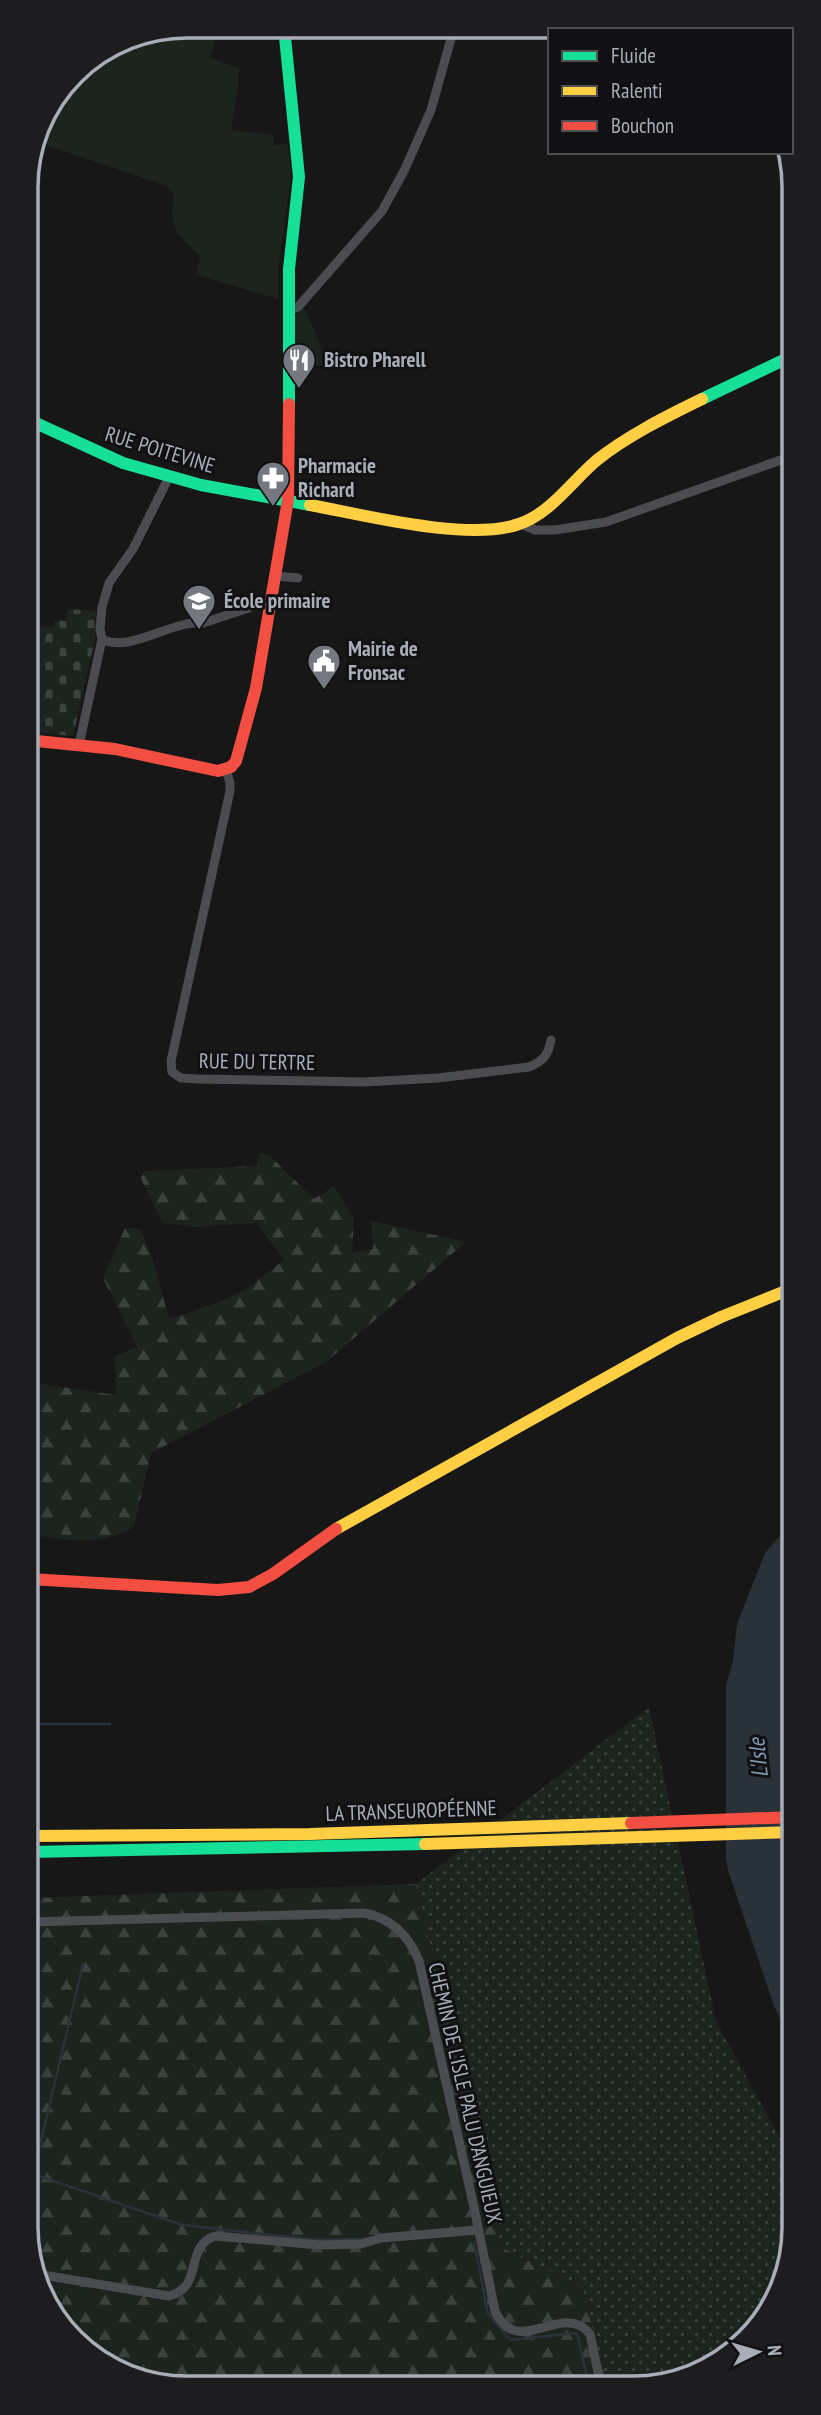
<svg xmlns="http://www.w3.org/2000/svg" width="821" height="2415" font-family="'PT Sans Narrow',sans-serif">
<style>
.grass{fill:url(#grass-dots)}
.forest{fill:url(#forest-firs)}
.cemetery{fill:url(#cemetery-stones)}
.park{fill:#1d241e}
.water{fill:#2a3239}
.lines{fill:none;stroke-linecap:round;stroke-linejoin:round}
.stream{stroke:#2a3239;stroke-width:2.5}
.street{stroke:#4b4c50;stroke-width:9}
.fast{stroke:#16e098;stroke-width:12}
.slow{stroke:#ffcf43;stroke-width:12}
.jam{stroke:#f24e42;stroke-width:12}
.labels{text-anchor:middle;stroke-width:6;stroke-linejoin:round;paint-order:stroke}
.poi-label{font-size:21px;font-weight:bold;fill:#a8adb8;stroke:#111113;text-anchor:start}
.street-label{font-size:21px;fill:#a8adb8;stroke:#111113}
.water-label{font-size:23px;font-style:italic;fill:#7f9bb3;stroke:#111113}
.rim{fill:none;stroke:#a8adb8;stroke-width:3.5}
</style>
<defs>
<pattern id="grass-dots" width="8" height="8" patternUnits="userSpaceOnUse" patternTransform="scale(1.75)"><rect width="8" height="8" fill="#1d241e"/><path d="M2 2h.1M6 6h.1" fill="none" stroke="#3b413d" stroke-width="1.8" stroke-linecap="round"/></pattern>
<pattern id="forest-firs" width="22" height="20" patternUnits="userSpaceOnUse" patternTransform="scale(1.75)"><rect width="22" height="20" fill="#1d241e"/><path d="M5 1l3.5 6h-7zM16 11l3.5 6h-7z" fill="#3b413d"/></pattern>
<pattern id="cemetery-stones" width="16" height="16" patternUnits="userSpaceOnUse" patternTransform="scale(1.75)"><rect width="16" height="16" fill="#1d241e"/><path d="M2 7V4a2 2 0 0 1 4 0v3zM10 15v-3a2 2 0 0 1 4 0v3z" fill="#3b413d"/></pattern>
</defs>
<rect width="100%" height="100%" fill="#171717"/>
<polygon class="grass" points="649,1707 716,2021 794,2164 794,2238 755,2334 666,2386 607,2386 582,2287 499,2246 416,1884"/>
<g class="forest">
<path d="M259 1153 268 1154 314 1199 334 1186 354 1219 352 1253 373 1249 371 1221 466 1242 326 1362 151 1453 134 1527C100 1547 66 1540 28 1534V1382L116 1395 115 1356 137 1347 103 1278 125 1228 140 1229 153 1259 169 1319 217 1303 245 1290 284 1260 257 1223 194 1227 163 1223 140 1177 145 1171 257 1166Z"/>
<polygon points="416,1884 499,2246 582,2287 607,2386 156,2386 74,2342 29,2260 29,1898"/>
</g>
<polygon class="cemetery" points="68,609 96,611 95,639 73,736 27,732 27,658 35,626 53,627 54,620 66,621"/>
<g class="park">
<path d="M187 26H219L210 58 239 68 238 86 231 130 274 135 273 145 288 144 291 175 278 272V299L196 275 200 257C175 228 169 235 174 194L164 185 40 143 74 75 81 66 126 38Z"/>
<polygon points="304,308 318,338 326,366 294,366 293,319"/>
</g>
<polygon class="water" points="793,1521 794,2049 774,2006 728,1870 726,1859 726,1686 733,1661 737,1624 765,1553"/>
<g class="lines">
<g class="stream">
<polyline points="29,1724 110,1724"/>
<polyline points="83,1964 33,2174 182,2225 318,2240 364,2239"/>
<polyline points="474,2242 488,2313 510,2340 577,2333 589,2386"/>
</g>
<g class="street">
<polyline points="288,311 298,307 382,211 404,171 431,110 454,28"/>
<path d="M169 477 133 549 109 583 102 607 100 629 102 639C130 654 173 619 203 623L270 601"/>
<polyline points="521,524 535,530 555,530 606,522 792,456"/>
<polyline points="275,576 298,578"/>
<polyline points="79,745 102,639"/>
<path d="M226 770 230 783V791L171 1061 172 1072 181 1078 198 1079 364 1082 438 1078 529 1067C543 1061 548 1056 551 1040"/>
<path d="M29 1922 364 1913C391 1918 409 1936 419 1961L475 2212 495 2311C518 2361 562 2299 590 2334L601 2386"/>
<path d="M37 2274 169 2296C205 2287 183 2247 215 2236L320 2245 361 2244 381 2238 478 2230"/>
</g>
<g class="fast">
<polyline points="284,27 299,177 289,269 289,404"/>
<polyline points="702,399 792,356"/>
<polyline points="27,419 123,463 201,485 310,505"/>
<polyline points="29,1852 425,1844"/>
</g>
<g class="slow">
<path d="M310 505C365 515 468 542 519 524 550 514 572 481 597 460 627 436 667 416 702 399"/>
<polyline points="336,1529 677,1338 721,1317 793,1288"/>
<polyline points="29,1836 310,1834 631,1823"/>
<polyline points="425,1844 794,1832"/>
</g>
<g class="jam">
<polyline points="27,740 115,749 218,771 231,767 236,761 256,688 288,500 289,404"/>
<polyline points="29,1579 218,1590 249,1587 273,1574 336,1529"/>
<polyline points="631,1823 794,1817"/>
</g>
</g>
<defs>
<symbol id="restaurant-pin" viewBox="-11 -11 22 30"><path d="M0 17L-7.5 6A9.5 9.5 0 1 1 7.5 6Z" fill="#757880" stroke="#111113"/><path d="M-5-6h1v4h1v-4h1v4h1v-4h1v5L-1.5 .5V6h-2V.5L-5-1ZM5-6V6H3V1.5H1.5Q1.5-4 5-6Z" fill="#fff"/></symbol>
<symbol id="pharmacy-pin" viewBox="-11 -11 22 30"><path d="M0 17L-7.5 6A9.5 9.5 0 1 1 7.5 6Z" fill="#757880" stroke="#111113"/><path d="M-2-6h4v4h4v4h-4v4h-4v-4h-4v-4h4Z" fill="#fff"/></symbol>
<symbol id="school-pin" viewBox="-11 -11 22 30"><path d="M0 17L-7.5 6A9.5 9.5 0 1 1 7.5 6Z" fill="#757880" stroke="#111113"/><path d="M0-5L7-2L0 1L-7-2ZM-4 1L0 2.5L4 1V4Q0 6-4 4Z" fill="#fff"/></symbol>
<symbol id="civic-pin" viewBox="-11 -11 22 30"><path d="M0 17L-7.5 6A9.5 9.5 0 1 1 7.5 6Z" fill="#757880" stroke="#111113"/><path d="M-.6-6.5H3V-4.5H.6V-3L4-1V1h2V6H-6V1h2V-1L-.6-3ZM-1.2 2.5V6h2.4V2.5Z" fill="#fff"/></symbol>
</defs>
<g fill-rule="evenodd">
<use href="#restaurant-pin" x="280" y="341" width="38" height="52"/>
<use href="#pharmacy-pin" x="254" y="459" width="38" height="52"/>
<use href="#school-pin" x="180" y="582" width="38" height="52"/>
<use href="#civic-pin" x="305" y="642" width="38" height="52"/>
</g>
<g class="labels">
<g class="poi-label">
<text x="324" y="367">Bistro Pharell</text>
<text x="298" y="473">Pharmacie<tspan x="298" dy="24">Richard</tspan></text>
<text x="224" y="608">École primaire</text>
<text x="348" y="656">Mairie de<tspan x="348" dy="24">Fronsac</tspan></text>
</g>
<g class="street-label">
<text transform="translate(160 450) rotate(17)" y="7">RUE POITEVINE</text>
<text transform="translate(257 1062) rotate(1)" y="7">RUE DU TERTRE</text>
<text transform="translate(411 1811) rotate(-2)" y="7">LA TRANSEUROPÉENNE</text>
<text transform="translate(465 2093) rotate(77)" y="7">CHEMIN DE L'ISLE PALU D’ANGUIEUX</text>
</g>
<g class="water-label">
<text transform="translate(758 1758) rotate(-96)" y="8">L'Isle</text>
</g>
</g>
<path d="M0 0H821V2415H0ZM187 38H633A149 149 0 0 1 782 187V2227A149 149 0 0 1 633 2376H187A149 149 0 0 1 38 2227V187A149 149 0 0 1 187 38Z" fill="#1d1d20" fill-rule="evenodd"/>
<path class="rim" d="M187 38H633A149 149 0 0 1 782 187V2227A149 149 0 0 1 633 2376H187A149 149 0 0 1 38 2227V187A149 149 0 0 1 187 38Z"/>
<rect x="548" y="28" width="245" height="126" fill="#111113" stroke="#4d4f55" stroke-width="2"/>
<rect x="562" y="51" width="35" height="10" fill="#16e098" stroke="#4d4f55" stroke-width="2"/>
<text x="611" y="63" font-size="21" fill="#a8adb8">Fluide</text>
<rect x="562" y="86" width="35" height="10" fill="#ffcf43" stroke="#4d4f55" stroke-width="2"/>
<text x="611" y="98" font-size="21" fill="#a8adb8">Ralenti</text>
<rect x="562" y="121" width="35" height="10" fill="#f24e42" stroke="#4d4f55" stroke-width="2"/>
<text x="611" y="133" font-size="21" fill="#a8adb8">Bouchon</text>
<g transform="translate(758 2352) rotate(85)" stroke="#111113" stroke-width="5" paint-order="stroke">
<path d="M0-5L12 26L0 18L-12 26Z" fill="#a8adb8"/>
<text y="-10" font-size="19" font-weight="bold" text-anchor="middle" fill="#a8adb8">N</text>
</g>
</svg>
